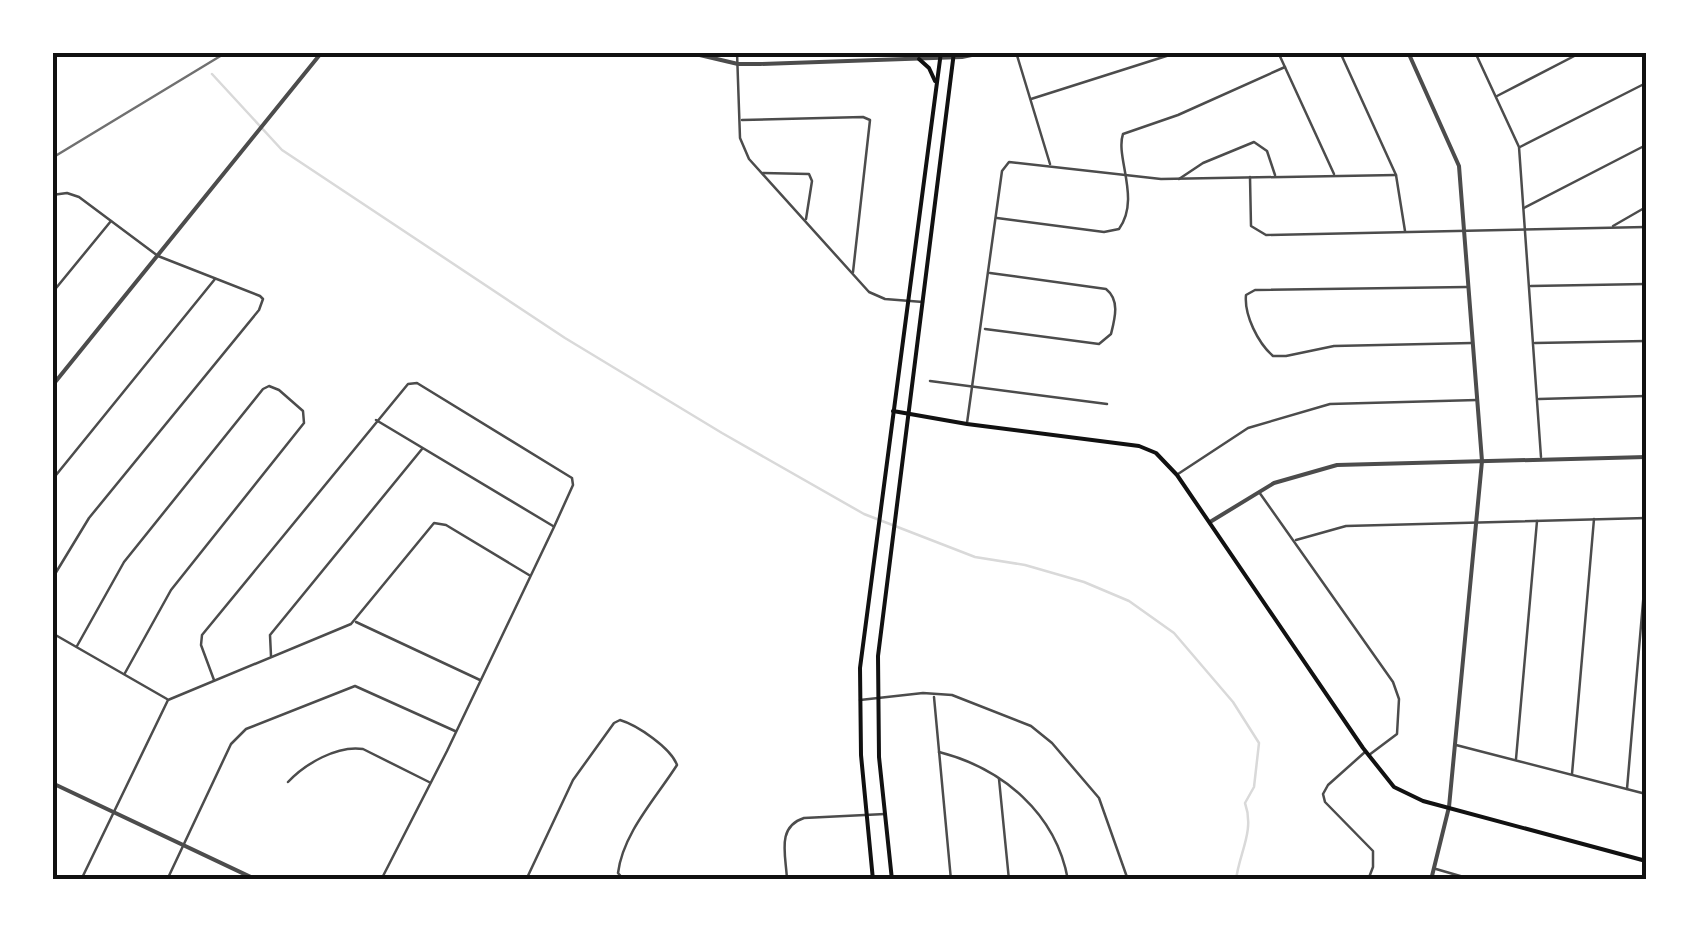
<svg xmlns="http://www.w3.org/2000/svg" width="1699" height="932" font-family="Overpass,sans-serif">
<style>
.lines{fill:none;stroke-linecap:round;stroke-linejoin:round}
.stream{stroke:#d9d9d9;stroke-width:2.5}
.minor{stroke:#4c4c4c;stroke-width:2.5}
.tertiary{stroke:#4c4c4c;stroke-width:4}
.secondary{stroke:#111;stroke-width:4}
.rail{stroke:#707070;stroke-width:2.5}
.neatline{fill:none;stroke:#111;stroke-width:4}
</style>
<rect width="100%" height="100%" fill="#fff"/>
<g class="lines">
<path class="stream" d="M212 74 282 150 565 338 722 433 864 514 975 557 1025 565 1084 582 1129 601 1174 633 1233 702 1259 743 1254 787 1245 803C1255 831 1239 853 1236 880"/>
<g class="minor">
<polyline points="737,52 740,138 749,159 869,292 885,299 923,302"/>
<polyline points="1016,52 1050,164"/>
<polyline points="1278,52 1334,174"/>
<polyline points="1340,52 1396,175 1405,231"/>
<polyline points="1475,52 1519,147 1541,457"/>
<polyline points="1497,96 1582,52"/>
<polyline points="1031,99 1179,52"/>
<polyline points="742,120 863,117 870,120 853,272"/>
<polyline points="1520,147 1646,83"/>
<polyline points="763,173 809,174 812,181 806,219"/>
<polyline points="1250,177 1251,226 1266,235 1646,227"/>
<polyline points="1179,179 1203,163 1254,142 1267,151 1275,175"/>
<polyline points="52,195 67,193 79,197 158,256 260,296 263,299 259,310 89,518 52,579"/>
<polyline points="1524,208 1646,145"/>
<path d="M997 218 1104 232 1119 229C1141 199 1115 157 1123 134L1178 115 1285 67"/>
<polyline points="1613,226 1646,207"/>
<polyline points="1531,286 1646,284"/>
<path d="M1467 287 1255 290 1246 295C1244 315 1258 343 1273 356H1286L1334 346 1472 343"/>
<polyline points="52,293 111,221"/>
<path d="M985 329 1099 344 1111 334C1115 318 1120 300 1106 289L990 273"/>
<polyline points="1535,343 1646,341"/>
<polyline points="930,381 1107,404"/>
<polyline points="1539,399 1646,396"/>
<polyline points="376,420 553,526"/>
<polyline points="967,423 1002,171 1009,162 1161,179 1396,175"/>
<polyline points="1178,474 1248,428 1330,404 1477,400"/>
<polyline points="52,480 215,279"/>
<polyline points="1259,492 1393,682 1399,699 1397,734 1369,755"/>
<polyline points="1296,540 1346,526 1646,518"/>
<polyline points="356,622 480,680"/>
<polyline points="52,633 167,699"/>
<polyline points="77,646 124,562 263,389 269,386 279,390 303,411 304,423 171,590 125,673"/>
<polyline points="271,656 270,635 422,449"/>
<polyline points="214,680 201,645 202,635 408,384 417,383 572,478 573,485 554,527 447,751 381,880"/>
<polyline points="934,697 951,880"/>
<polyline points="860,700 923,693 952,695 1031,726 1052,743 1099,798 1128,880"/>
<polyline points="1456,745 1646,794"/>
<path d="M939 752C1002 768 1056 813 1068 880"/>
<polyline points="1365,752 1328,785 1323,794 1325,802 1373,851 1373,867 1368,880"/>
<polyline points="1516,759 1537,521"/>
<polyline points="1572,774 1594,519"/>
<polyline points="999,779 1009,880"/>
<path d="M288 782C305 764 337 745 363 749L429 782"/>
<polyline points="1627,789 1646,567"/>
<polyline points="1436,869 1474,880"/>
<polyline points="81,880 168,700 351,624 434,523 446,525 529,575"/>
<polyline points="167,880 231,744 246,729 355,686 455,731"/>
<path d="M526 880 573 780 614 723 620 720C637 725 671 748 677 765 656 798 623 833 618 873L624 880"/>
<polyline points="610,880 618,876"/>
<path d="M787 880C786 855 776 827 804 818L885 814"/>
</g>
<g class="tertiary">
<polyline points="687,52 738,64 760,64 962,57 986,52"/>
<polyline points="1408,52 1459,166 1482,461 1449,807 1431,880"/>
<polyline points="52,386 322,52"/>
<polyline points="1210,522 1274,483 1337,465 1646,457"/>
<polyline points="52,783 257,880"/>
</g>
<g class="secondary">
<polyline points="919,59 929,68 935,81"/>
<polyline points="893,411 967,424 1139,446 1156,453 1177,475 1363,748 1394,787 1423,801 1646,861"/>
<polyline points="873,880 861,755 860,668 941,52"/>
<polyline points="892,880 879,757 878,656 954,52"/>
</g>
<polyline class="rail" points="52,158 227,52"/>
</g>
<rect width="1699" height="932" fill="none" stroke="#ffffff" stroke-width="110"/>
<rect x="55" y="55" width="1589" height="822" class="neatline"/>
</svg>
